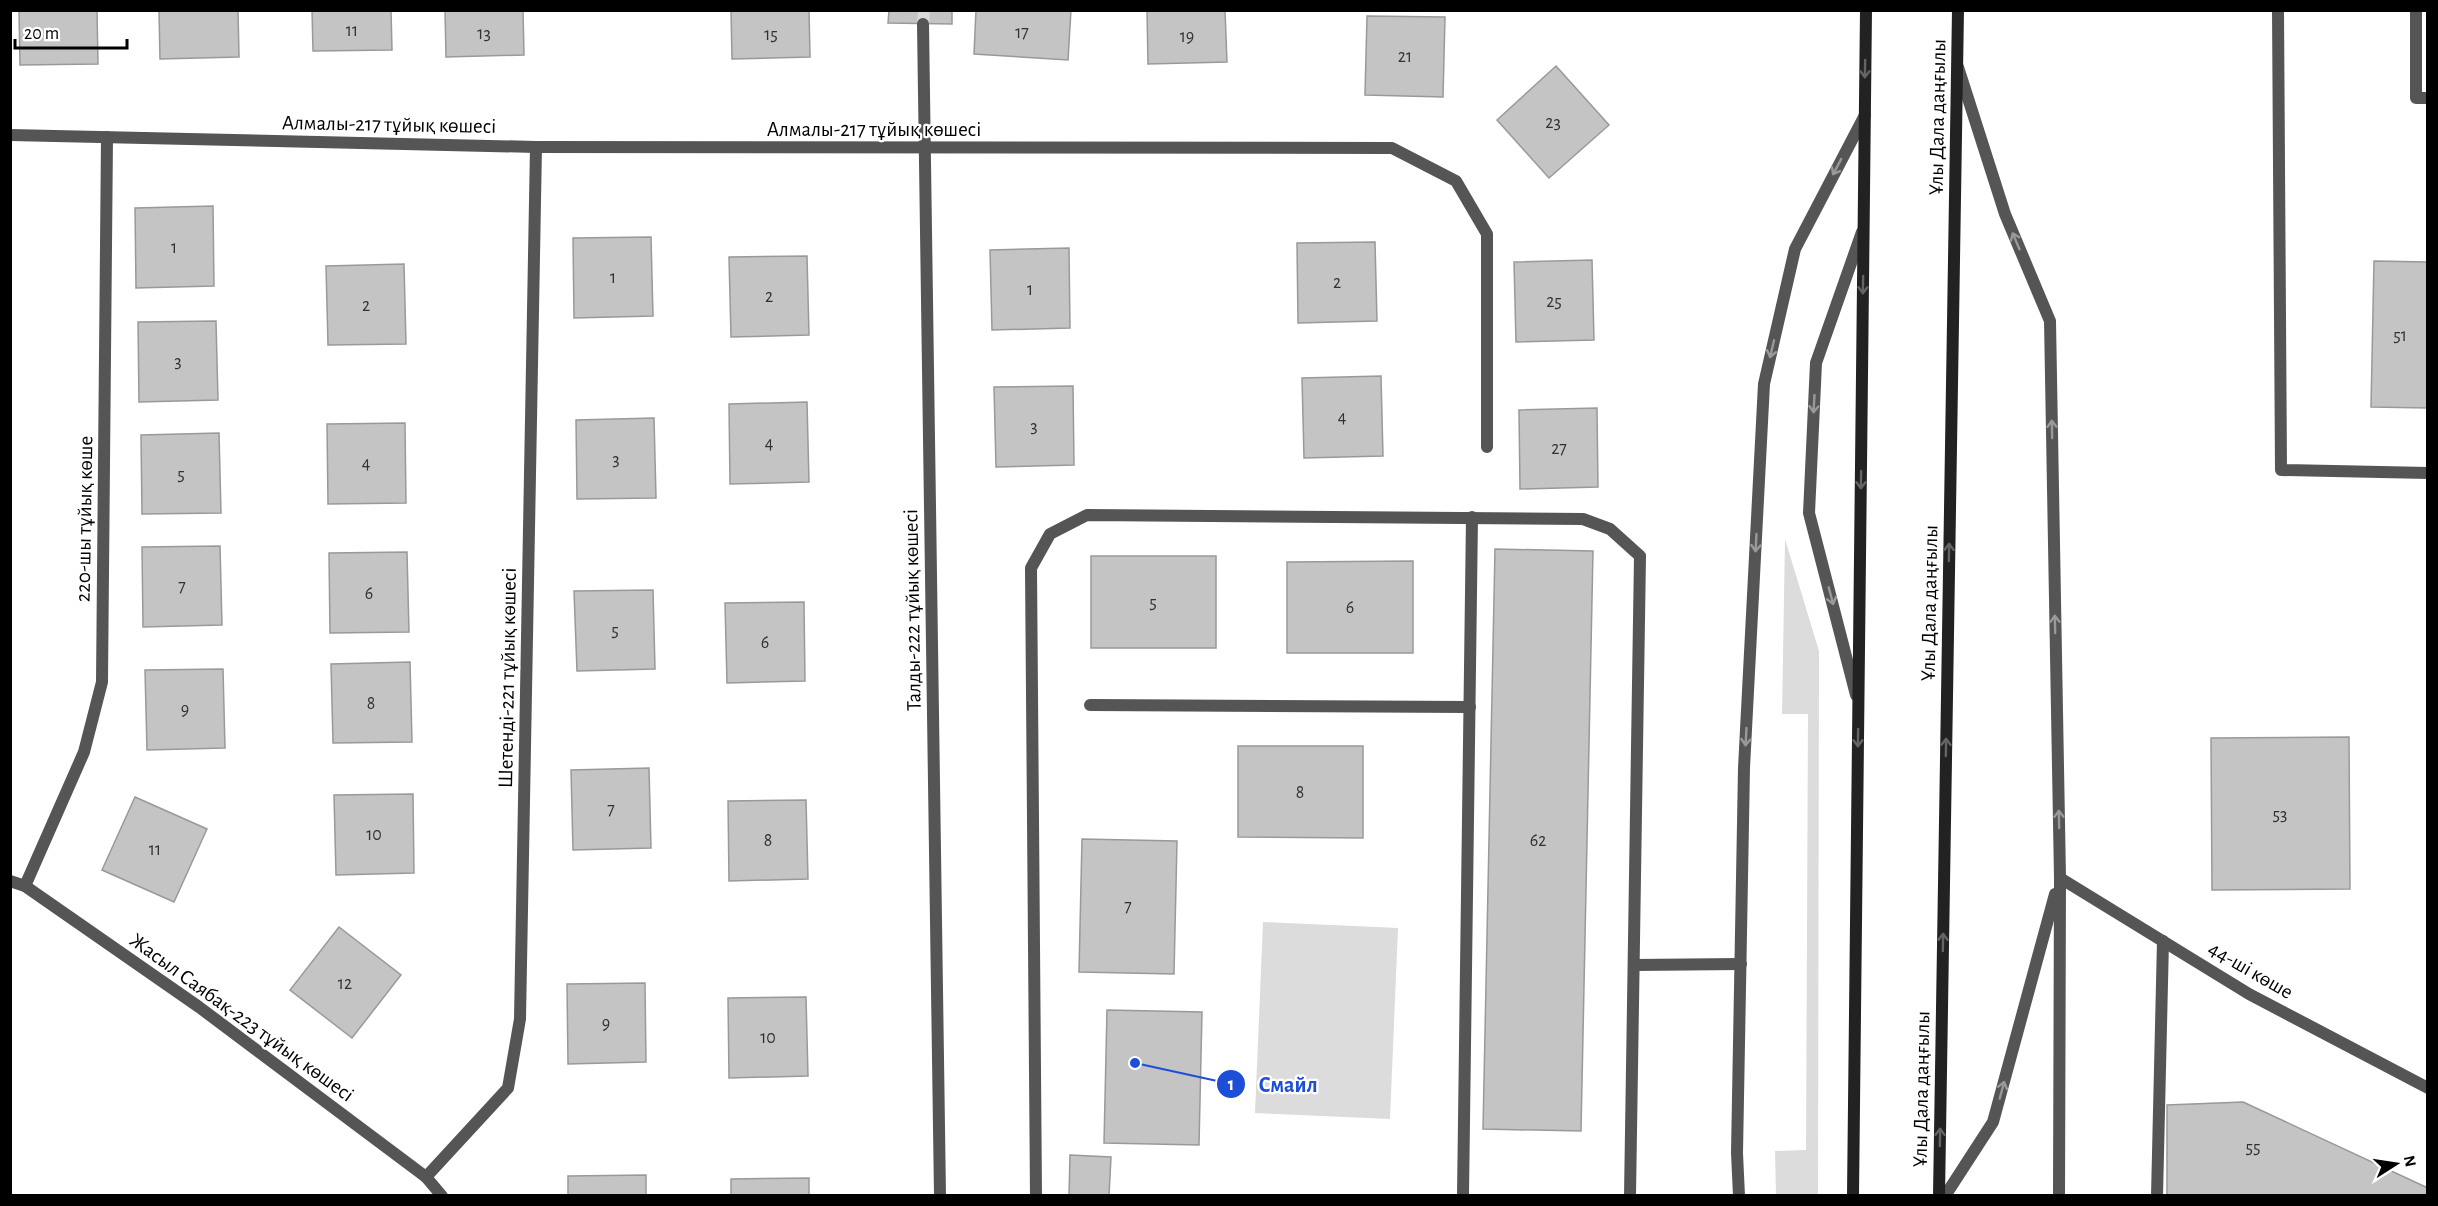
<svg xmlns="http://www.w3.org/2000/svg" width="2438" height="1206" font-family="'Alegreya Sans',sans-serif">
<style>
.green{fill:#dcdcdc}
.building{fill:#c4c4c4;stroke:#999;stroke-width:1.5}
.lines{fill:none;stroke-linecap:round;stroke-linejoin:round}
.street-tunnel{stroke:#d9d9d9;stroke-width:12;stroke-dasharray:12 6;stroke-linecap:butt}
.lane{stroke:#555;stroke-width:12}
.street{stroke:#555;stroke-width:12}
.secondary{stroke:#222;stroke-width:12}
.oneway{stroke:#646464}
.oneway2{stroke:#999}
.labels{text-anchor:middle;stroke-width:4.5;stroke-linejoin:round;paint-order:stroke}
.number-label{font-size:18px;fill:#313131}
.street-label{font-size:21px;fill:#000;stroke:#fff}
.leader{fill:none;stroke:#1d4ed8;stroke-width:2}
.callout-dot{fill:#1d4ed8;stroke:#fff;stroke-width:2}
.mark-label{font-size:18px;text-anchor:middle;font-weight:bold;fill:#fff}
.callout-label{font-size:22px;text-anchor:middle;font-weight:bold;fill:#1d4ed8;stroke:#fff;stroke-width:4.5;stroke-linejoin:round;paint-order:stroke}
</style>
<rect width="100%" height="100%" fill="#fff"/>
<g class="green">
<polygon points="1785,539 1819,651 1818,1195 1776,1195 1775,1151 1806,1150 1808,714 1782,714"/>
<polygon points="1263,922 1398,928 1390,1119 1255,1113"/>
</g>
<g class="building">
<polygon points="19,10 97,10 98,64 20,65"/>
<polygon points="159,10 238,10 239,57 160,59"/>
<polygon points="312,10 391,10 392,50 313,51"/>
<polygon points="445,10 523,10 524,55 446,57"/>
<polygon points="731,10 809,10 810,57 732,59"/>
<polygon points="889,10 952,10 952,24 888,23"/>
<polygon points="976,10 1071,10 1068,60 974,54"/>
<polygon points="1147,10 1225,10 1227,62 1148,64"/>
<polygon points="1367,16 1445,17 1443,97 1365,95"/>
<polygon points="1556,66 1609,125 1549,178 1497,120"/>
<polygon points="213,206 214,286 136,288 135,208"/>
<polygon points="651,237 653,316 574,318 573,238"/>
<polygon points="1375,242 1377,321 1298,323 1297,243"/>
<polygon points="1069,248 1070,328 992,330 990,250"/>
<polygon points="807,256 809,335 731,337 729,257"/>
<polygon points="1592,260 1594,340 1516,342 1514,262"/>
<polygon points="2374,261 2428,262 2428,408 2371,407"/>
<polygon points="404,264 406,344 328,345 326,266"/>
<polygon points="216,321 218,400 139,402 138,322"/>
<polygon points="1381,376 1383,456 1304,458 1302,378"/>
<polygon points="1073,386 1074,465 996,467 994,387"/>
<polygon points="807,402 809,482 730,484 729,404"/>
<polygon points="1597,408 1598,487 1520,489 1519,410"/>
<polygon points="654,418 656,498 577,499 576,420"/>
<polygon points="405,423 406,503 328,504 327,424"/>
<polygon points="219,433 221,513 142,514 141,435"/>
<polygon points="220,546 222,625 143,627 142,547"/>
<polygon points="1495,549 1593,551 1581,1131 1483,1129"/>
<polygon points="407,552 409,632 330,633 329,553"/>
<rect x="1091" y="556" width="125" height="92"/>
<polygon points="1413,561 1413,653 1287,653 1287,562"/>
<polygon points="653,590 655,669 577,671 574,591"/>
<polygon points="804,602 805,681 727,683 725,603"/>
<polygon points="410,662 412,742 333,743 331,664"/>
<polygon points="223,669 225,748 147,750 145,670"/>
<polygon points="2349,737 2350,889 2212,890 2211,738"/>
<polygon points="1238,746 1363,746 1363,838 1238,837"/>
<polygon points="649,768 651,848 573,850 571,770"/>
<polygon points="413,794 414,873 336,875 334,795"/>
<polygon points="135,797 207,829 174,902 102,870"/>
<polygon points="806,800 808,879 729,881 728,801"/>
<polygon points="1082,839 1177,841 1174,974 1079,972"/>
<polygon points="339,927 401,975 352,1038 290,990"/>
<polygon points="645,983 646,1062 568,1064 567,984"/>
<polygon points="806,997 808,1076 729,1078 728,998"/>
<polygon points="1107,1010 1202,1012 1199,1145 1104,1143"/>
<polygon points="2243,1102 2428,1188 2428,1196 2167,1196 2167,1105"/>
<polygon points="1070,1155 1111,1157 1109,1196 1069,1196"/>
<polygon points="646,1175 646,1196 568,1196 568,1176"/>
<polygon points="809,1178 809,1196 731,1196 731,1179"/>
</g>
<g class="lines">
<polyline class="street-tunnel" points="923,24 924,10"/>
<g class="lane">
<polyline points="2278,10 2281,470 2428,473"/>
<polyline points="2416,10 2416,98 2428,98"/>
<polyline points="1958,67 2005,214 2050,321 2060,878 2059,1196"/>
<polyline points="1856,695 1809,513 1816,363 1862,232"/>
<polyline points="1090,705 1470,707"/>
<polyline points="1634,965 1741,964"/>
<polyline points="1036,1196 1031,568 1050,534 1087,515 1583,519 1610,529 1640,556 1630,1196"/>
<polyline points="1463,1196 1472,517"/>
<polyline points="1739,1196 1737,1153 1744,768 1764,384 1795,249 1865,115"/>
<polyline points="1945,1196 1993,1122 2055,894"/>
<polyline points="2157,1196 2163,941"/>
</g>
<g class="street">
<polyline points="923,24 940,1196"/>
<polyline points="10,135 536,147 1392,148 1456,181 1487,234 1487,447"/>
<polyline points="2060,878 2249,994 2428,1088"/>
<polyline points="10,881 25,886 199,1007 426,1177 442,1196"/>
<polyline points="25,886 84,752 102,682 107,137"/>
<polyline points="426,1177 508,1088 520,1019 536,147"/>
</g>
<g class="secondary">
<polyline points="1853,1196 1866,10"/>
<polyline points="1939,1196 1958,10"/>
</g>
</g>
<defs><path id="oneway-shaft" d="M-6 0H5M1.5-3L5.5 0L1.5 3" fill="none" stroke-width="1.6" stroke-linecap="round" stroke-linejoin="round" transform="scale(1.5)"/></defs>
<g class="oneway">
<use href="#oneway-shaft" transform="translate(1865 69) rotate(91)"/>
<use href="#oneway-shaft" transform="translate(1863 285) rotate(91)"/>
<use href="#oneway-shaft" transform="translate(1861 480) rotate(91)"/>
<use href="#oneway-shaft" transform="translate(1949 552) rotate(-89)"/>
<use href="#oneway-shaft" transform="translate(1858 738) rotate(91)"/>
<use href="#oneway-shaft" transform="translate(1946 747) rotate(-89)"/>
<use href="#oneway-shaft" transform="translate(1943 942) rotate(-89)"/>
<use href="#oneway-shaft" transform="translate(1940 1137) rotate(-89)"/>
</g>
<g class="oneway2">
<use href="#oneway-shaft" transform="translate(1837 167) rotate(118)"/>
<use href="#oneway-shaft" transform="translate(2016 241) rotate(-113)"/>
<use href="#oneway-shaft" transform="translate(1772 349) rotate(103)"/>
<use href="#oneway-shaft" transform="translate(1814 404) rotate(93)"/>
<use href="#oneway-shaft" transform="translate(2052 429) rotate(-91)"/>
<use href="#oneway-shaft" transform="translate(1756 543) rotate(93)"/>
<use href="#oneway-shaft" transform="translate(1831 596) rotate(75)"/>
<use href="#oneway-shaft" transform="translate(2055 624) rotate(-91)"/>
<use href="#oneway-shaft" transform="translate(1746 737) rotate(93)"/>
<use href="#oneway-shaft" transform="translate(2059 819) rotate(-91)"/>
<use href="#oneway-shaft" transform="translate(2002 1090) rotate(-75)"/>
</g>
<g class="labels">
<g class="number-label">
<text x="352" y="36">11</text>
<text x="1022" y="38">17</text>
<text x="484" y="39">13</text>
<text x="771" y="40">15</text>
<text x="1187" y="42">19</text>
<text x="1405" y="62">21</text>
<text x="1553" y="128">23</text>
<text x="174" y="253">1</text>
<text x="613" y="283">1</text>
<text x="1337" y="288">2</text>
<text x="1030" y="295">1</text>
<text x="769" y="302">2</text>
<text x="1554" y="307">25</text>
<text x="366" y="311">2</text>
<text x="2400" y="341">51</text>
<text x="178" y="367">3</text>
<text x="1342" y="423">4</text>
<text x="1034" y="432">3</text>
<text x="769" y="449">4</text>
<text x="1559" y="454">27</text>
<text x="616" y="465">3</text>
<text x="366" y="469">4</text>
<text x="181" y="480">5</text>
<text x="182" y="592">7</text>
<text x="369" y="599">6</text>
<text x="1153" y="608">5</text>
<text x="1350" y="613">6</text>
<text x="615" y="636">5</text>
<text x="765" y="648">6</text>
<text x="371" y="709">8</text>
<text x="185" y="715">9</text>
<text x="1300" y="798">8</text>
<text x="611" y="815">7</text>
<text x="2280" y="820">53</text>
<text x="374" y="840">10</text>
<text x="768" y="846">8</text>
<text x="1538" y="846">62</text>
<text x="155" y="855">11</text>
<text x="1128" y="912">7</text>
<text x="345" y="989">12</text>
<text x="606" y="1029">9</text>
<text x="768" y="1043">10</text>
<text x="2253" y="1153">55</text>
</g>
<g class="street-label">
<text transform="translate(1937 117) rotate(-89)" y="7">Ұлы Дала даңғылы</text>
<text transform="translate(389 124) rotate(1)" y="7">Алмалы-217 тұйық көшесі</text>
<text x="874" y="136">Алмалы-217 тұйық көшесі</text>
<text transform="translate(84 519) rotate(-89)" y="7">220-шы тұйық көше</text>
<text transform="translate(1929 603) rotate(-89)" y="7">Ұлы Дала даңғылы</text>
<text transform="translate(912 610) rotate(-91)" y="7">Талды-222 тұйық көшесі</text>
<text transform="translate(507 678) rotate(-89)" y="7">Шетенді-221 тұйық көшесі</text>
<text transform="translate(2251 970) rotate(30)" y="7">44-ші көше</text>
<text transform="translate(242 1017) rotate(36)" y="7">Жасыл Саябақ-223 тұйық көшесі</text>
<text transform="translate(1921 1089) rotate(-89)" y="7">Ұлы Дала даңғылы</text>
</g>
</g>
<path class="leader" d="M1135 1063L1231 1084"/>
<g class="callout-dot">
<circle cx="1135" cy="1063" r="6"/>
<circle cx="1231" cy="1084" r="15"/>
</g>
<g class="mark-label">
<text x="1231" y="1090">1</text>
</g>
<g class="callout-label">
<text x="1288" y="1092">Смайл</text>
</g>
<rect width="2438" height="1206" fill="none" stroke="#000000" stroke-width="24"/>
<g transform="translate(2396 1164) rotate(78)" stroke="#ffffff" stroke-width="4.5" paint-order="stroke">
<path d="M0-4.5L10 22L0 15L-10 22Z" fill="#000000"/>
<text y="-9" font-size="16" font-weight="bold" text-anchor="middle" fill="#000000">N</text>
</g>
<path d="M15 39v9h112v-9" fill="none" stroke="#000000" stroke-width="3"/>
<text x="24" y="39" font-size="18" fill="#000000" stroke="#ffffff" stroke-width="4.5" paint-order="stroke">20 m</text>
</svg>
